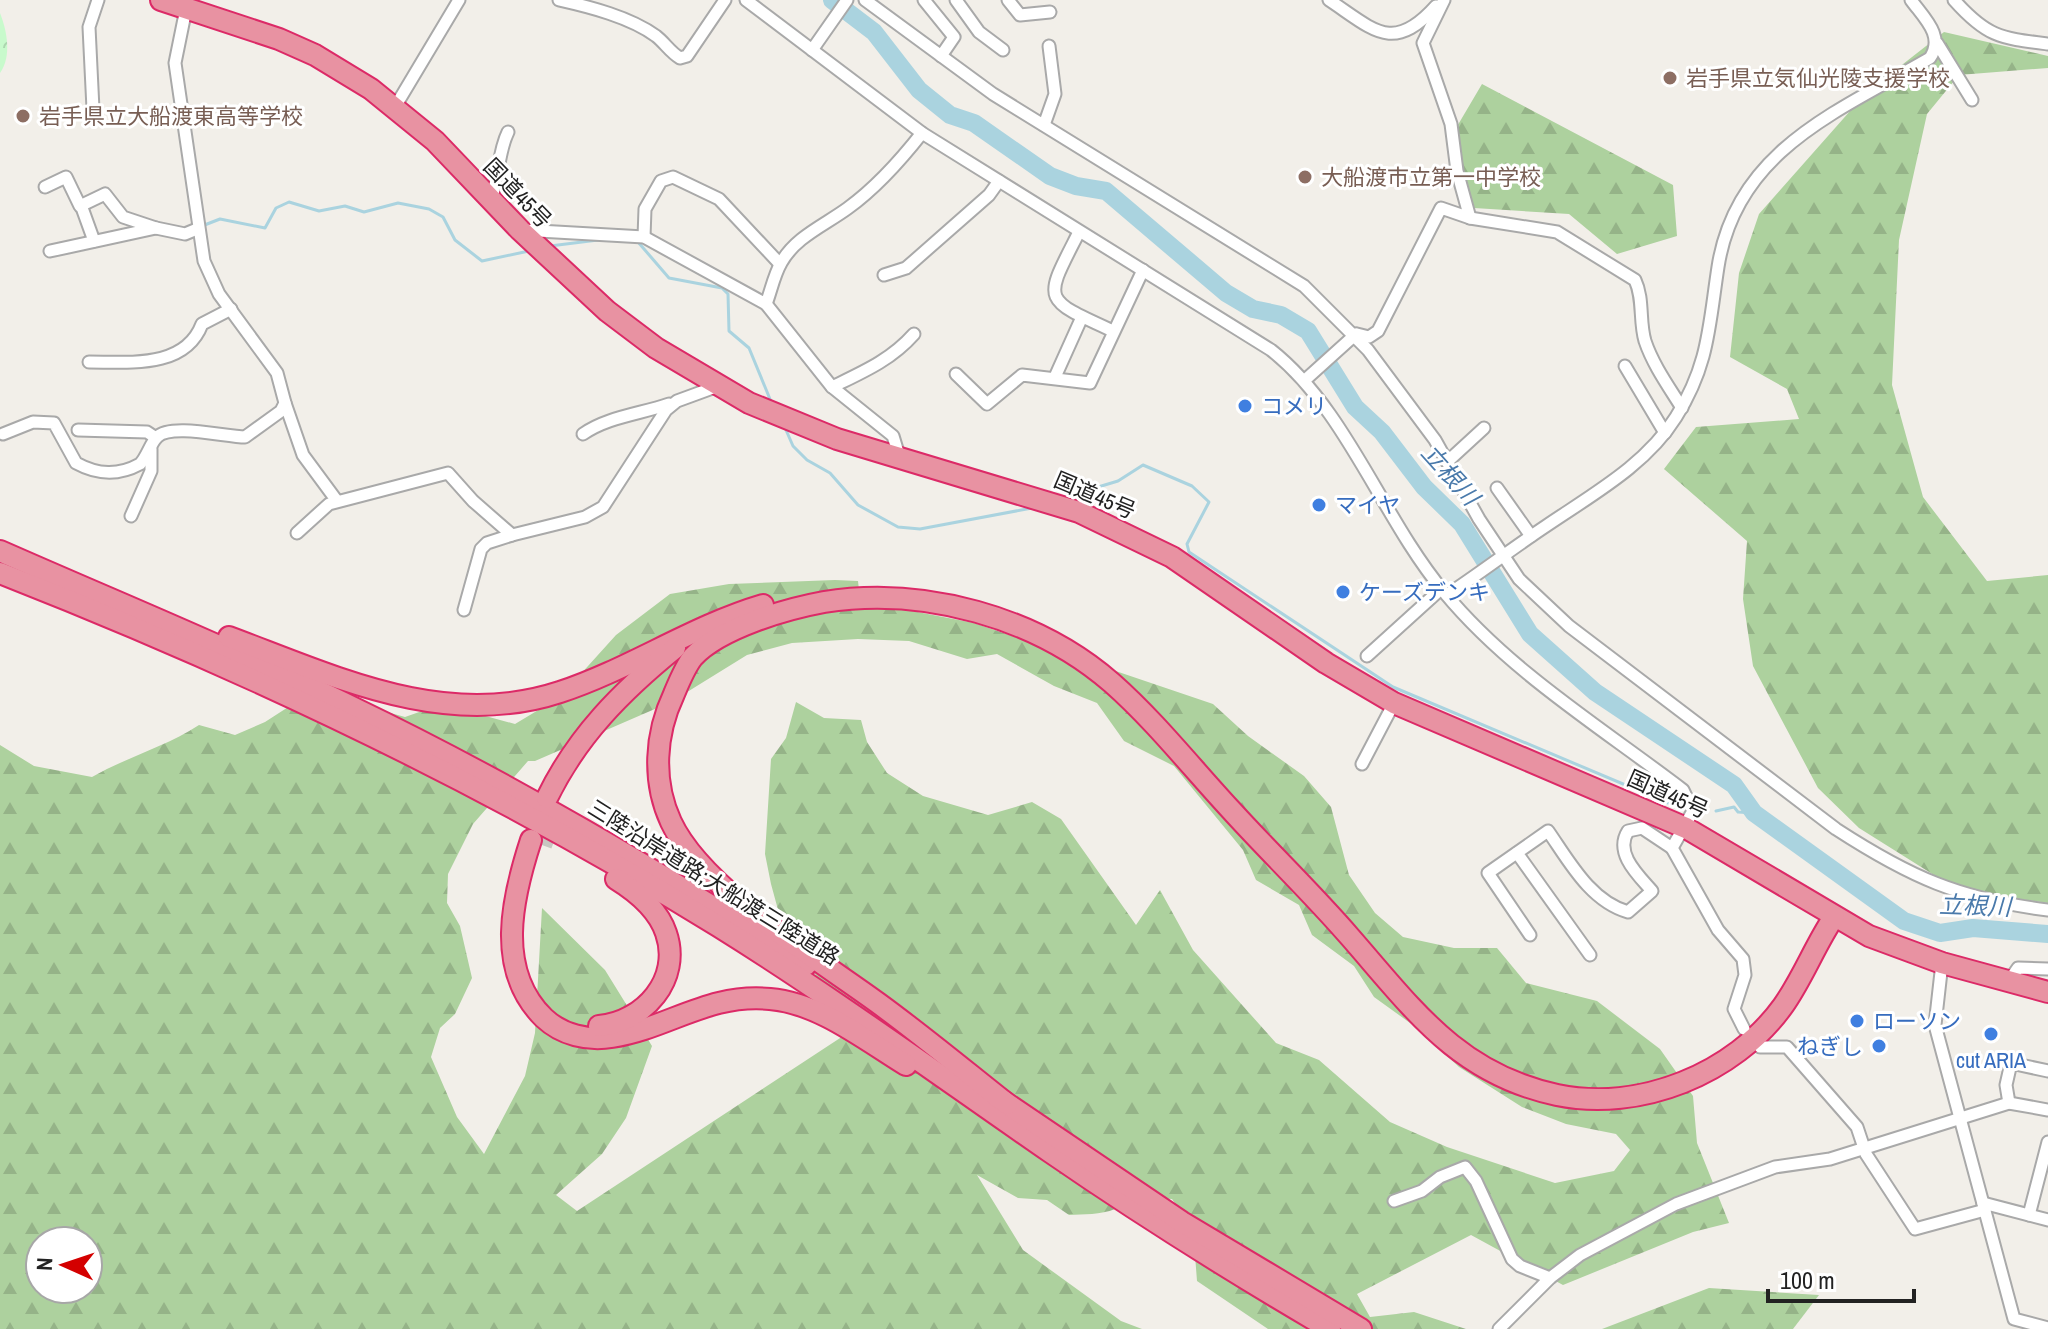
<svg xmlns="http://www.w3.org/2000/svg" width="2048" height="1329" font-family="'Archivo Narrow','Noto Sans JP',sans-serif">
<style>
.forest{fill:url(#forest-firs);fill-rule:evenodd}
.park{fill:url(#park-crowns)}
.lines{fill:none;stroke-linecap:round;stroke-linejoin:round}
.stream{stroke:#aad3df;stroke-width:3}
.river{stroke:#aad3df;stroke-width:18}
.highway-tunnel{stroke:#c8c6c1;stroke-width:20;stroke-dasharray:20 10;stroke-linecap:butt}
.street-casing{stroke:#a9a9a9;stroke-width:15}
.highway-casing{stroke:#dc2a67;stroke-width:24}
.street{stroke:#fff;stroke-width:11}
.highway{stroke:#e892a2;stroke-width:20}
.education-dot{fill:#8d6e63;stroke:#fff;stroke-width:3}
.shop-dot{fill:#3f7fe0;stroke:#fff;stroke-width:3}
.labels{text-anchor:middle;stroke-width:6;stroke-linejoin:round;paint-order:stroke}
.education-label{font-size:22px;fill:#785e54;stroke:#fff;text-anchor:start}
.street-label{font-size:22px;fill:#222;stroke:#fff}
.shop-label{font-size:22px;fill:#366cbe;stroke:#fff;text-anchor:start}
.water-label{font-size:24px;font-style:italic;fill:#4a7aab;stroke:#fff}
</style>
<defs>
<pattern id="forest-firs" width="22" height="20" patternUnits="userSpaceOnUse" patternTransform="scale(2)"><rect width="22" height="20" fill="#add19e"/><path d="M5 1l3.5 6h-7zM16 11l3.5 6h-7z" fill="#95b388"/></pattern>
<pattern id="park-crowns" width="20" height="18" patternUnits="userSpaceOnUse" patternTransform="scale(2)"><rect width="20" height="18" fill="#c8facc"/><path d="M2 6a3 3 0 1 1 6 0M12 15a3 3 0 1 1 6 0" fill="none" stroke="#acd6af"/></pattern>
</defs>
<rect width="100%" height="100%" fill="#f2efe9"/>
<g class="forest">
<polygon points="1944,32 2048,56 2048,68 1959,75 1927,114 1899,240 1892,385 1923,497 1987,581 2048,575 2048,903 1996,896 1945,882 1859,828 1818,788 1753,666 1743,599 1747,541 1664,469 1696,427 1799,419 1787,389 1730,357 1739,273 1759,214 1866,93"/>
<polygon points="1482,84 1673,185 1677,236 1617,254 1569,214 1474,208 1449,140"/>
<path d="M835 580 858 581 861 608 902 609 974 623 1213 704 1248 736 1304 776 1331 807 1349 875 1375 913 1403 937 1454 948H1497L1526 983 1597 1001 1660 1049 1693 1096 1697 1143 1729 1223 1693 1232 1563 1285 1471 1235 1357 1294 1370 1317 1414 1312 1466 1329H1268L1197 1281 1193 1229 1172 1199C1150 1198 1135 1201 1115 1209 1101 1215 1083 1214 1069 1215L1047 1200 1018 1198 977 1175 1023 1250 1121 1321 1142 1329H0V745L34 766 92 777C127 757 165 747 199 725L235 735 265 722 296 702 369 707 405 717 442 704 515 724 560 697 616 635 670 594 729 584ZM858 639 909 641 967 659 997 654 1054 686 1097 703 1124 741 1174 766 1243 850 1256 880 1299 905 1312 935 1354 966 1374 997 1417 1028 1459 1067 1522 1107 1566 1124 1616 1134 1630 1150 1614 1171 1555 1183 1447 1147 1390 1122 1319 1060 1276 1043 1193 950 1160 890 1136 925 1061 819 1032 802 988 815 923 796 887 773 867 742 861 720 824 718 796 702 786 738 771 759 765 854 771 884 783 928 831 997 866 1021 577 1211 556 1195 602 1154 626 1118 652 1046 605 970 542 908 535 1033 525 1076 484 1154 457 1117 431 1057 440 1028 455 1014 472 978 460 926 447 903 448 874 473 824 528 761H535L671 702 747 655 792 643ZM40 1241H88V1289H40Z"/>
<polygon points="1709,1288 1819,1295 1793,1329 1602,1329"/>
</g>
<path class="park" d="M0 13C7 31 12 56 0 73Z"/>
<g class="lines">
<g class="stream">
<polyline points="202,226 220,219 265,228 276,208 289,202 319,211 345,206 364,212 398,203 429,209 443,217 455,240 482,261 529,251"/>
<polyline points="638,242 669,278 722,288 728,294 729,331 749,348 772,404"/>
<polyline points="550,246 598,240"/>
<polyline points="786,430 793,446 807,460 830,473 858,505 898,527 920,529 1032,508"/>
<polyline points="1065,497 1118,481 1143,465 1192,486 1209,502 1187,544 1189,552 1393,687 1673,805"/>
<polyline points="1716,811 1734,807 1738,812 1754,813"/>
</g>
<polyline class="river" points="832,0 874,32 919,90 950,115 974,123 1050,176 1076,186 1106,191 1226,293 1253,309 1281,315 1308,331 1355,407 1382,432 1424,487 1462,524 1530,634 1595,692 1734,785 1754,813 1904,921 1940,933 1973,928 2048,934"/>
<polyline class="highway-tunnel" points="542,845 554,812"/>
<defs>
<g id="street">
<path d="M559 0C590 7 630 17 656 36 665 43 670 52 680 58L687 56 725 0"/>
<path d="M746 0 922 133 1271 350C1347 410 1382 518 1444 592 1509 671 1602 728 1683 790L1693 811 1672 848 1718 930 1743 959 1745 975 1734 1009 1744 1029"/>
<path d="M865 0 993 94 1304 286 1368 350 1435 440 1479 519 1519 579 1569 626 1836 829C1910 877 1959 899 2048 910"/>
<polyline points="924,0 954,37 941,56"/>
<polyline points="956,0 979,32 1003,50"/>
<polyline points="1008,0 1020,15 1050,12"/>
<path d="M1329 0C1374 30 1393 54 1436 6"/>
<path d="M1954 0C1987 37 2000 38 2048 44"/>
<polyline points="1937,43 1972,100"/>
<polyline points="812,50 847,0"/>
<polyline points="395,107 459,0"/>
<polyline points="93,109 89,27 98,0"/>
<polyline points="1044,125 1055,94 1049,46"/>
<polyline points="45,187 66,177 80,206 105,194 123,217 156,228"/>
<path d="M491 200C499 177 498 152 508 132"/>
<polyline points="81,205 94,241"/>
<path d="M1470 218 1557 232 1635 280C1644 299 1639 321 1645 341 1653 365 1669 387 1682 408"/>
<polyline points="521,230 644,237 766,304 832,387 893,436 900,459"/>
<path d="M1079 232C1044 301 1040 298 1113 331"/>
<polyline points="644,237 645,209 661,181 673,177 719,199 780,264"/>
<polyline points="50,251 156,228 185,234 197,229"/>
<polyline points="884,275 906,268 989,195 999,181"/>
<path d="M766 304C771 291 774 275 781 263 795 237 825 225 848 208 877 187 900 161 922 133"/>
<polyline points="1357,334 1369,337 1378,331 1441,208 1470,218 1457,171 1451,124 1423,43 1444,0"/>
<path d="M89 362C129 362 185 369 202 324L231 309"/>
<polyline points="1625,366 1665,433"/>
<polyline points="956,374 987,404 1022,375 1090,383 1143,270"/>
<polyline points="1055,377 1082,317"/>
<polyline points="1305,380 1356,334"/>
<path d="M832 387C863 372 891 360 914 334"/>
<polyline points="285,403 303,455 337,501"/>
<polyline points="78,430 147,432 156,438"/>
<path d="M3 434 33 422 54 423 76 463C98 475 118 476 140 464 147 457 150 444 157 437 171 423 226 437 245 437L281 411 285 403 277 373 219 294 204 261 175 63 187 4"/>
<path d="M583 434C607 417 640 414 669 404"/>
<polyline points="1447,462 1484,428"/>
<polyline points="1497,488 1531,536"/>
<polyline points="131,516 151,471 151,449"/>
<polyline points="297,533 329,504 448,473 473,501 512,535 585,517 603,507 666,410 677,401 718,386"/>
<path d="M1447 595C1480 573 1513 548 1546 526 1593 494 1646 465 1676 417 1709 365 1709 325 1718 267 1736 150 1839 111 1930 58 1945 36 1924 18 1911 0"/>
<polyline points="464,610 481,549 487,543 512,535"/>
<polyline points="1367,656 1441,589"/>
<polyline points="1362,764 1394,703"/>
<polyline points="1517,853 1590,955"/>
<path d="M1530 935 1488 873 1548 831C1569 861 1590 901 1628 912L1652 891C1638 875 1614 853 1628 831L1642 828 1672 848"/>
<polyline points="1942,963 1935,1025 2014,1319 2048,1328"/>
<polyline points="2009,981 2018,968 2048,969"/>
<polyline points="1760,1047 1787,1047 1857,1127 1866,1154 1915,1229 1985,1210"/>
<polyline points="2009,1103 2006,1085 2011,1063 2048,1071"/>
<polyline points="1394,1201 1422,1191 1440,1177 1465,1167 1476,1181 1512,1259 1520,1266 1550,1278"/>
<polyline points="1983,1203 2048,1220"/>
<polyline points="2029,1215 2048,1142"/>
<polyline points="1499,1329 1550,1278 1580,1255 1676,1204 1775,1167 1830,1159 2009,1103 2048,1110"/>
</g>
<g id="highway">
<polyline points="161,0 279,39 315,55 371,89 435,141 520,230 607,311 656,348 749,403 837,439 1079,512 1172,557 1326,663 1394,703 1686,828 1869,936 1942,963 2048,992"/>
<path d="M0 551C118 603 238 652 354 708 510 783 659 872 806 965"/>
<path d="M0 573C250 671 490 785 718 926 832 997 940 1076 1050 1152 1140 1214 1234 1273 1330 1329"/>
<path d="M229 637C336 677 445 730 560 692 630 669 692 626 763 605"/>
<path d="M547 798C577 736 622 691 675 648"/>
<path d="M531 840C512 898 495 970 544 1018 562 1035 588 1041 612 1037 669 1028 708 993 770 999 819 1003 865 1040 906 1065"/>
<path d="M599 1026C644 1022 682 979 666 933 658 909 637 892 616 879"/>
<polyline points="997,1097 1182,1222 1361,1329"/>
<path d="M1007 1104C964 1070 922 1035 878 1003 818 959 702 889 671 822 652 781 655 734 674 694 679 682 685 667 693 657 720 628 786 609 824 602 923 586 1036 617 1112 683 1155 721 1192 768 1231 810 1270 853 1312 893 1350 937 1413 1009 1458 1074 1557 1095 1640 1112 1734 1074 1783 1006 1803 978 1815 945 1834 917"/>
</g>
</defs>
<use href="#street" class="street-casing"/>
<use href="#highway" class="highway-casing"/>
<use href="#street" class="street"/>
<use href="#highway" class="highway"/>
</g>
<g class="education-dot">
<circle cx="1670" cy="78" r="8"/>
<circle cx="23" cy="116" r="8"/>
<circle cx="1305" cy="177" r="8"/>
</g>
<g class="shop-dot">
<circle cx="1245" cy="406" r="8"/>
<circle cx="1319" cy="505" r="8"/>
<circle cx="1343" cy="592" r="8"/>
<circle cx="1857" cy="1021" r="8"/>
<circle cx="1991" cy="1034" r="8"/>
<circle cx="1879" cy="1046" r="8"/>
</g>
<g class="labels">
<g class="education-label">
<text x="1686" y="86">岩手県立気仙光陵支援学校</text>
<text x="39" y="124">岩手県立大船渡東高等学校</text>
<text x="1321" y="185">大船渡市立第一中学校</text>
</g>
<g class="street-label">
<text transform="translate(518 193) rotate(46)" y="8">国道45号</text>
<text transform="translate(1095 495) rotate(23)" y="8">国道45号</text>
<text transform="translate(1668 794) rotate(24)" y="8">国道45号</text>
<text transform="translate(714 882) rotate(32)" y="8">三陸沿岸道路;大船渡三陸道路</text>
</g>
<g class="shop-label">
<text x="1261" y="414">コメリ</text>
<text x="1335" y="513">マイヤ</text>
<text x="1359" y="600">ケーズデンキ</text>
<text x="1873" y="1029">ローソン</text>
<text x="1863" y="1054" text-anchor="end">ねぎし</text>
<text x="1991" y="1068" text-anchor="middle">cut ARIA</text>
</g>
<g class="water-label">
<text transform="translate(1450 475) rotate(48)" y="8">立根川</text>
<text transform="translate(1975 906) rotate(2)" y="8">立根川</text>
</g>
</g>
<g transform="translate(64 1265) rotate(273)"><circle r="38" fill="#ffffff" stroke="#a7a7a7" stroke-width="2"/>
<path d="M0-6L14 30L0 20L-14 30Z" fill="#d40000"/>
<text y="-12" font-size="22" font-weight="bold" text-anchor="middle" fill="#222222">N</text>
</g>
<path d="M1768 1289v12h146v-12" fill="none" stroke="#222222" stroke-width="4"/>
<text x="1780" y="1289" font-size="24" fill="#222222" stroke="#ffffff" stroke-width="6" paint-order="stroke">100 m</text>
</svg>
